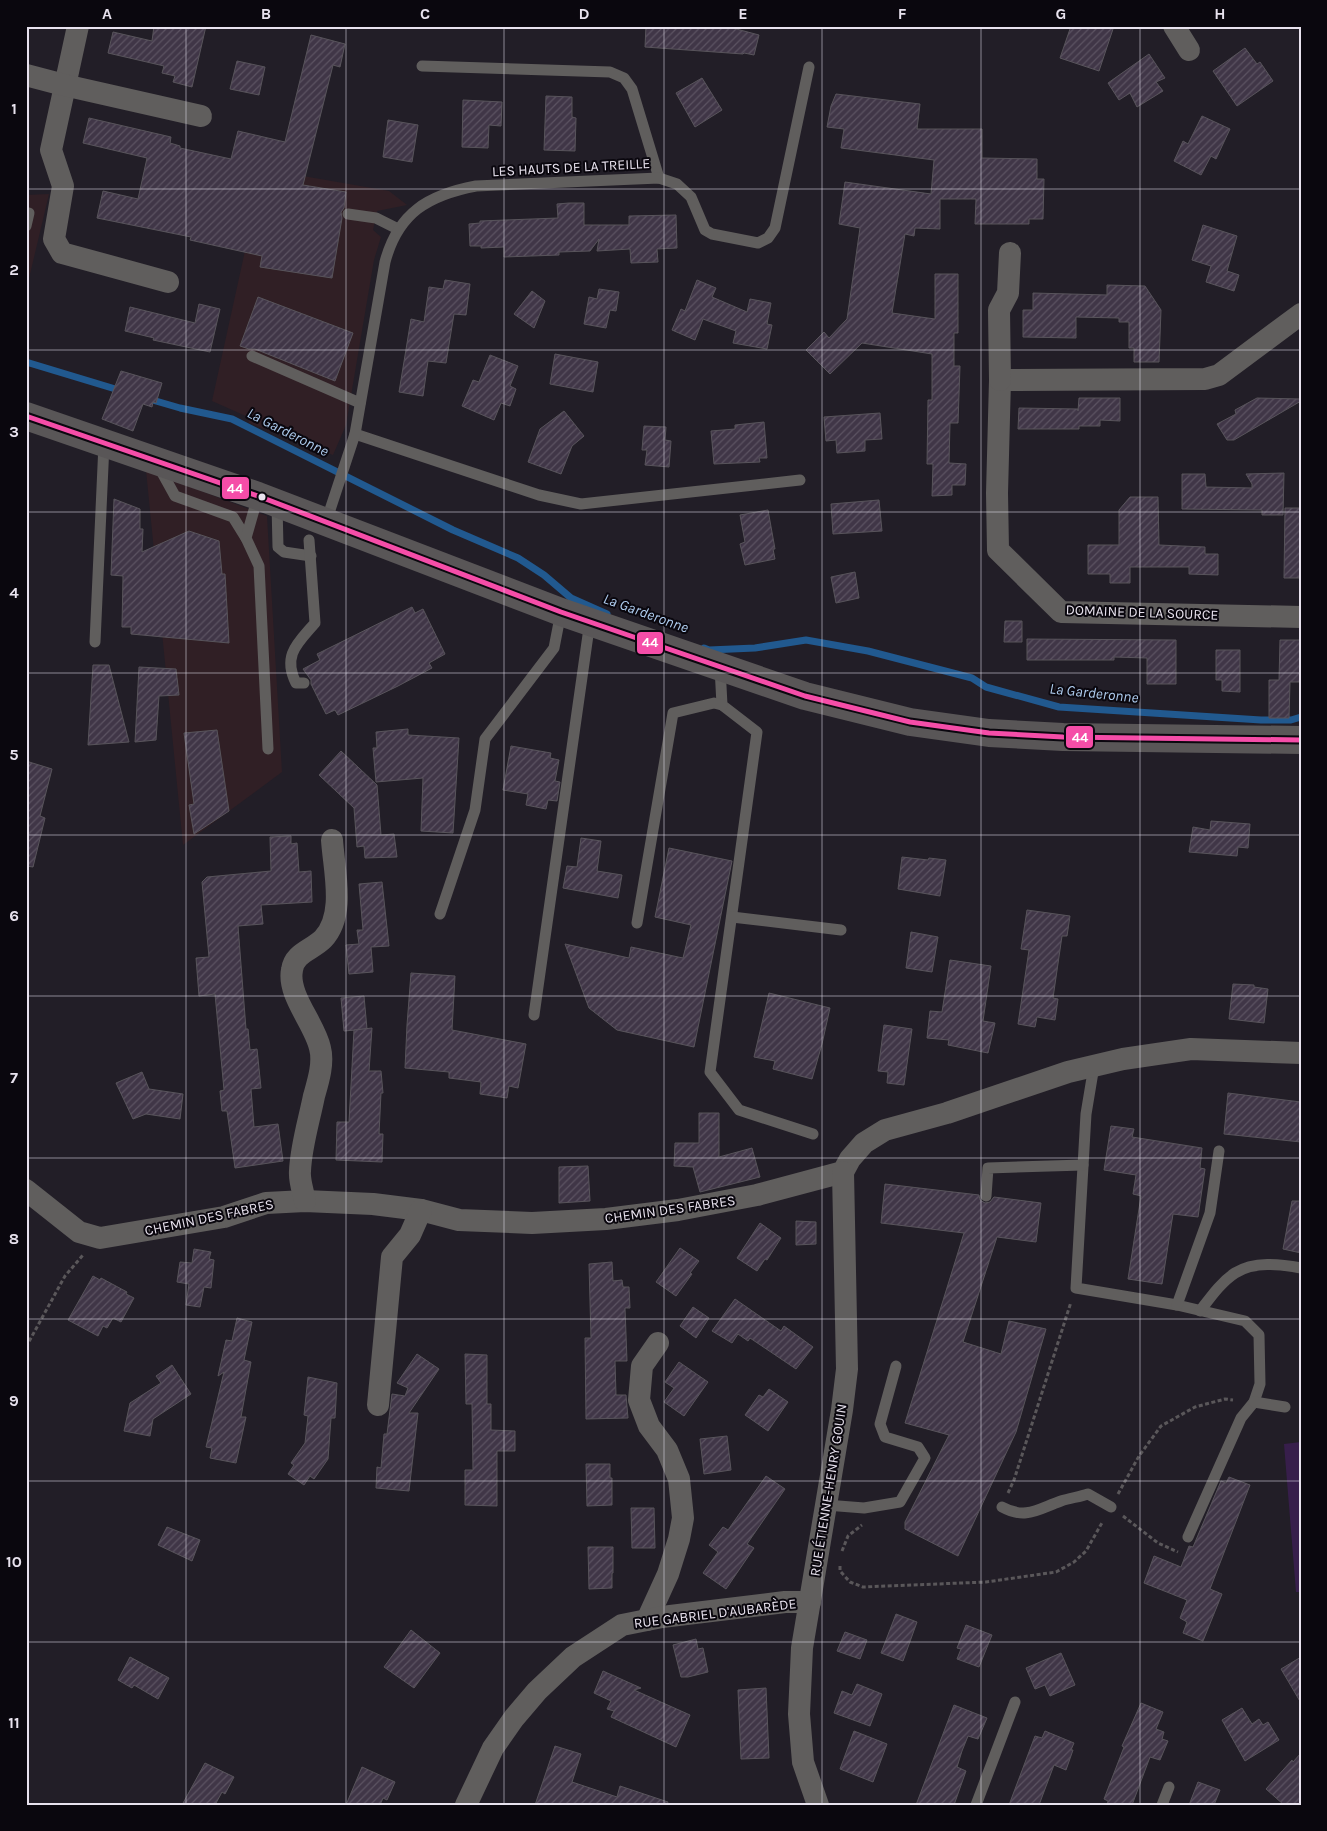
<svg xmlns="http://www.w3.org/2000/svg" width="1327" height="1831" font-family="Karla,sans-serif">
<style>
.commercial{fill:#301f25}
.green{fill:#371e4b}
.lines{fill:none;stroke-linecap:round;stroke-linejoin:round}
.stream{stroke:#21598f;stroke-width:7}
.building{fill:url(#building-hatch);stroke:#58545b}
.path{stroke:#5a575a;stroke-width:3;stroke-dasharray:4 2.5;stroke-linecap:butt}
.service{stroke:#605e5d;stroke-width:11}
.minor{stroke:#605e5d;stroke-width:22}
.secondary{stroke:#595657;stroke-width:28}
.bus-1-casing{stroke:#0a070e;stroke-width:9}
.bus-1{stroke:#f54da8;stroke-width:5}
.grid{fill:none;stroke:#e8e2ee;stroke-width:1;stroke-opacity:0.55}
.bus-dot{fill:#e8e2ee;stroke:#0a070e;stroke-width:2}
.labels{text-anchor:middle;stroke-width:4;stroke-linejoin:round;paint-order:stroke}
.street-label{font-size:14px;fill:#e8e2ee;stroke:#0a070e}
.water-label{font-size:15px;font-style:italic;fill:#aeccee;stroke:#0a070e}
.line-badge{stroke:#0a070e;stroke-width:2}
.badge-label{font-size:14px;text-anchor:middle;font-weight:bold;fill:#fff}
.neatline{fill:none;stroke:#e8e2ee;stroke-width:2}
.grid-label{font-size:16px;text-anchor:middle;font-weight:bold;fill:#e8e2ee}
</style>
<defs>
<pattern id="building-hatch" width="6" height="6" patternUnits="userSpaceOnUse" patternTransform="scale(1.25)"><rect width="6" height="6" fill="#403647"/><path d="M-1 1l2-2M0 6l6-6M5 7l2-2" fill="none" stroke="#5c5362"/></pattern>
</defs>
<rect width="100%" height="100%" fill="#221e27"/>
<g class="commercial">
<polygon points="263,169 389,191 407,205 377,211 373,230 381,237 374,260 346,425 333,455 249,423 248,417 212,401"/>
<polygon points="49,194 26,291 26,195"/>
<polygon points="146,470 267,516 282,772 183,845"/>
</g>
<polygon class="green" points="1301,1442 1301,1592 1296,1592 1284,1444"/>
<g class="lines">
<g class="stream">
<polyline points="26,362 122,391"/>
<polyline points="149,399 180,408 232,419 453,530 518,558 544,575 571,598 607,614"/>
<polyline points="704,648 709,650 755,648 806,640 868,651 972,678 986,687 1059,707 1261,720 1291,720 1301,717"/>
</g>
</g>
<g class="building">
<polygon points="154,26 206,26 192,87 173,82 175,76 162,73 164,66 108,53 113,32 152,41"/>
<polygon points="646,26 725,26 759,35 754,55 744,53 743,54 645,47"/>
<polygon points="1071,26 1114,26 1099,71 1060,58"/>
<polygon points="311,35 345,44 340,67 333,65 303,185 346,192 344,208 341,212 342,218 332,278 260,267 262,256 190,240 191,237 97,218 103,191 138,199 147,158 83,143 89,118 171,137 170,143 180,146 180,148 231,159 238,131 285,142"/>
<polygon points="1245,48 1257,64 1260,62 1273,81 1237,106 1213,71"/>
<polygon points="1149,54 1165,78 1156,82 1163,91 1137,107 1130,93 1119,100 1108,83"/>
<polygon points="237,61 265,67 259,95 230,89"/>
<polygon points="702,78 722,110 695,127 676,93"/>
<polygon points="836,94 920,104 917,129 982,129 982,158 1037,159 1037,179 1044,179 1043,219 1029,219 1029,224 975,224 976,199 940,199 940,229 915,228 914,236 905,234 892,313 935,319 935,274 958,274 958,333 954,333 954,366 960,366 958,423 950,423 949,463 966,464 965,485 952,485 952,495 932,496 933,464 927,464 928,400 932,400 932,354 862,343 830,374 806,350 824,332 829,338 847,319 860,228 839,224 845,182 931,194 934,160 841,148 844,129 827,127 831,106"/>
<polygon points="546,96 572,97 572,117 576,118 575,151 544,150"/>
<polygon points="463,100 502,102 501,126 489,125 488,148 462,147"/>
<polygon points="1202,116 1230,129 1216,159 1211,156 1201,175 1174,161 1183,141 1188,144"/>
<polygon points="388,120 418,125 412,162 383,157"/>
<polygon points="569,203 584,203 584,225 629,225 629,216 676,215 677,248 657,249 658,262 631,263 630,249 597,251 599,239 590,251 559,252 559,255 504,257 504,247 481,248 481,246 470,246 469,224 480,223 480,221 558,218 557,204"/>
<polygon points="1203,225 1237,236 1227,271 1239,275 1234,291 1206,282 1211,266 1192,260"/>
<polygon points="445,280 470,284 466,315 454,314 446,363 428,361 423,396 399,392 411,319 424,322 429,287 443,289"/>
<polygon points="697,280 716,288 712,297 747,312 750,299 771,303 767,324 772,325 767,349 733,343 736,331 703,319 695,340 672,330 681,309 685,311"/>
<polygon points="1107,285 1145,286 1161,310 1159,362 1134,362 1134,348 1129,348 1129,322 1119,322 1119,318 1076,317 1076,338 1023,337 1023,310 1033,310 1033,293 1107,295"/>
<polygon points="599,289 619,292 616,311 610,310 606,328 584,324 589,297 597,299"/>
<polygon points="532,291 545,301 534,328 514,314"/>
<polygon points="258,297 353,333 335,381 255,349 249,349 240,346"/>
<polygon points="199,304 220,309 210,352 153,340 154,338 125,331 130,307 195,323"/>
<polygon points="555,354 598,362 593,392 550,384"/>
<polygon points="490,355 518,366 510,386 516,389 510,406 501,403 494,420 462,406 473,380 479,382"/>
<polygon points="121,371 162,383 156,403 153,402 152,407 143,404 133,431 102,419"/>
<polygon points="1079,398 1120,398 1120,421 1100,420 1100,426 1079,426 1079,429 1018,429 1019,408 1078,409 1078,411"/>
<polygon points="1257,398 1301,399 1301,401 1234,440 1227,440 1217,424 1236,414 1235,410"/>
<polygon points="564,411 584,436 572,446 561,474 528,462 540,429"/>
<polygon points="880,413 882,439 865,440 865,451 837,453 836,440 826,441 824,417"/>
<polygon points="764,422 767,458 759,458 760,462 714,464 711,431 735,429 735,425"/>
<polygon points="644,426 666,427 665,440 671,441 669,467 645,465 647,450 642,450"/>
<polygon points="1284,473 1283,515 1262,515 1262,510 1182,509 1182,474 1205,474 1206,487 1252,488 1252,484 1246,474"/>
<polygon points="1130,497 1158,497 1159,545 1205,547 1205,554 1218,554 1218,575 1189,574 1189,567 1130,567 1130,583 1110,583 1110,574 1088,574 1088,545 1119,545 1119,510"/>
<polygon points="114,499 140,509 140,529 143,529 142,552 189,531 219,541 222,574 225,574 229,643 131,634 131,627 122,627 123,576 111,575"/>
<polygon points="879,500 882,531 833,534 831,504"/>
<polygon points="1285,508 1301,508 1301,578 1284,578"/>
<polygon points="768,510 775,549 773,549 775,559 745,565 740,544 745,542 740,515"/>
<polygon points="855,572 859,598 836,603 831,577"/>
<polygon points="412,607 415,613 423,609 445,654 429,663 432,668 398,686 338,715 335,710 326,714 311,684 311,680 303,669 320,660 317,654"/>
<polygon points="1005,621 1022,621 1022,642 1004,642"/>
<polygon points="1027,639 1176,640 1176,684 1147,684 1147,658 1114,657 1114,660 1027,660"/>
<polygon points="1280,640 1301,640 1301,682 1290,682 1289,718 1269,718 1269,680 1279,680"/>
<polygon points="1216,650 1240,650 1240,692 1222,691 1222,680 1216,680"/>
<polygon points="93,665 109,665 129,742 88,745"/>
<polygon points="139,667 176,669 179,695 159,696 156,740 135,742"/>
<polygon points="408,729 408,735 459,738 453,833 421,831 423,778 376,782 373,748 377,748 376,732"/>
<polygon points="217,730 229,811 194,834 189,805 194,804 184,733"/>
<polygon points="511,746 551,753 550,758 559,760 555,781 560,782 557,801 548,800 546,809 526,805 528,794 503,790"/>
<polygon points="341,751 377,785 381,835 394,834 397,857 365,858 364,846 357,847 354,808 319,775"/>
<polygon points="26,761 52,769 40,816 45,818 33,867 26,866"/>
<polygon points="1211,821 1250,824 1248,848 1238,847 1237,856 1189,852 1193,827 1210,830"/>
<polygon points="291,836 291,844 297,843 299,872 311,871 312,902 261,905 263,924 238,926 246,1029 248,1029 250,1050 257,1049 261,1088 251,1089 254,1127 278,1124 283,1161 235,1168 227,1111 222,1111 220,1091 224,1090 215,994 199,996 196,958 209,957 202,882 207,877 271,871 270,837"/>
<polygon points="581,838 601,841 597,871 622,875 618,898 563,888 567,866 577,867"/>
<polygon points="669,848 732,861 694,1047 617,1030 589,1008 565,944 629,958 631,947 683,958 691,925 655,917"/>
<polygon points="902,857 928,860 929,858 946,860 940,896 898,889"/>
<polygon points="382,882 389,946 371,947 373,972 349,974 346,945 359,944 357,930 363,930 359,884"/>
<polygon points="1027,910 1070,916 1067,936 1062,936 1053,998 1058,999 1055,1020 1037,1017 1035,1027 1018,1024 1029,950 1021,949"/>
<polygon points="911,932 938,937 932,972 906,968"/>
<polygon points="950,960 991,966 983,1021 995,1023 988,1053 948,1045 949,1040 927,1038 930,1011 942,1012"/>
<polygon points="411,973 455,976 452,1030 526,1044 518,1088 509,1086 507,1098 480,1094 481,1082 449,1078 449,1072 405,1068 407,1025"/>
<polygon points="1233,984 1254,985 1254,987 1268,989 1264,1023 1229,1019"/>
<polygon points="769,993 830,1008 822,1044 812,1079 773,1069 775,1061 754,1057"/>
<polygon points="364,996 367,1029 344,1031 341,998"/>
<polygon points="884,1025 912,1029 904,1085 887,1083 888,1072 878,1071"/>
<polygon points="372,1028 369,1071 381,1071 383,1093 381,1093 379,1134 383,1134 382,1162 336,1160 337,1122 349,1122 354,1030"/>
<polygon points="142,1072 149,1089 183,1094 180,1119 146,1114 133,1119 116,1083"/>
<polygon points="1228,1093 1301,1102 1301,1142 1224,1134"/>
<polygon points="699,1113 719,1113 719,1157 752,1148 760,1177 700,1192 693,1167 674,1166 675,1143 699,1143"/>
<polygon points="1111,1126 1134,1129 1132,1137 1202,1148 1200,1168 1205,1169 1198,1217 1173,1214 1162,1284 1128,1279 1141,1196 1133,1194 1136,1175 1104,1170"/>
<polygon points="588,1166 590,1201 559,1203 559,1167"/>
<polygon points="885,1184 979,1195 980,1200 985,1203 990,1202 994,1197 1041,1203 1036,1242 997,1237 963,1342 1001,1354 1009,1321 1046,1329 1016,1432 958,1556 905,1529 905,1522 949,1435 905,1423 964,1233 881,1223"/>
<polygon points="1292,1201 1301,1201 1301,1253 1283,1249"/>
<polygon points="796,1221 816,1222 816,1244 796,1245"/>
<polygon points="760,1223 781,1238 767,1260 765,1259 757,1271 737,1258"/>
<polygon points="680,1248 699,1261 690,1273 692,1274 676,1296 656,1282"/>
<polygon points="194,1249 211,1252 209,1259 214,1260 211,1288 204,1287 200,1307 186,1305 189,1284 177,1282 180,1262 192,1263"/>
<polygon points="612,1262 613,1281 622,1280 623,1287 629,1287 630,1308 625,1308 627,1361 615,1361 616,1395 626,1395 628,1418 586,1419 585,1338 591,1338 589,1264"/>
<polygon points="93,1276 100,1280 101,1278 127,1292 126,1294 134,1298 121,1322 113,1318 107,1328 103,1326 98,1336 68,1320"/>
<polygon points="735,1299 781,1331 784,1326 813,1347 796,1369 750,1338 748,1341 738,1334 732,1343 712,1331"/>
<polygon points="693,1307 709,1318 696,1338 680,1326"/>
<polygon points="237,1318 252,1322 244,1360 251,1362 241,1417 246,1417 236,1463 210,1458 212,1448 206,1447 224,1372 218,1376 226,1340 232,1341"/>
<polygon points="417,1354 439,1369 409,1413 418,1413 409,1491 376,1488 377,1467 381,1468 384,1434 387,1434 392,1394 405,1396 408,1388 397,1383"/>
<polygon points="465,1354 487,1355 487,1404 491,1404 491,1430 515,1431 515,1451 497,1451 497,1506 465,1505 465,1470 473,1470 472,1404 466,1404"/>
<polygon points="679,1362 708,1382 684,1416 664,1402 674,1388 665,1382"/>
<polygon points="172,1365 191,1394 153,1419 150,1436 124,1431 130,1403 161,1383 156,1376"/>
<polygon points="308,1377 337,1383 335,1418 331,1418 328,1459 314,1479 310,1476 304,1485 288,1474 294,1465 291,1463 305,1443 308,1416 304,1415"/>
<polygon points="769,1389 788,1402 768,1431 745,1415 759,1395 763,1397"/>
<polygon points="727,1436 731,1470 704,1474 700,1439"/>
<polygon points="586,1464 610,1464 610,1478 612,1478 612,1505 587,1506"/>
<polygon points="766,1476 785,1489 747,1544 754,1548 726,1589 703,1573 718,1552 709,1545 723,1527 728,1530"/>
<polygon points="1229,1477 1250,1485 1210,1589 1222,1594 1203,1641 1183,1633 1187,1622 1180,1618 1187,1600 1144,1583 1154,1556 1181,1567 1189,1546 1193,1547 1221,1481 1226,1483"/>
<polygon points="631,1508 654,1508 655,1548 632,1548"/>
<polygon points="167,1527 200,1540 192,1561 158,1545"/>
<polygon points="588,1547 613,1547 613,1573 612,1573 612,1588 589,1589"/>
<polygon points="896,1614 917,1622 903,1661 881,1653"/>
<polygon points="966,1625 992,1635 979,1667 957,1659 961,1649 957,1648"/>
<polygon points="411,1630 440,1653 414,1688 384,1667"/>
<polygon points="845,1632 867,1640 860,1659 837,1651"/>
<polygon points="696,1639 698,1649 703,1648 708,1672 688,1677 681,1677 673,1645"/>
<polygon points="1061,1653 1075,1685 1050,1696 1045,1685 1035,1689 1026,1668"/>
<polygon points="130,1657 169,1678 158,1699 134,1685 132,1688 118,1680"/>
<polygon points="1301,1657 1301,1703 1281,1669"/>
<polygon points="603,1671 641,1688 634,1690 690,1715 676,1747 611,1717 614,1711 607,1709 611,1701 594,1693"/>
<polygon points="857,1684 882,1694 870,1726 834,1713 842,1691 852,1695"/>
<polygon points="766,1688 769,1758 741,1759 738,1690"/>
<polygon points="1141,1703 1163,1712 1156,1729 1164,1732 1162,1739 1168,1741 1160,1760 1150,1757 1132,1805 1107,1805 1108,1801 1104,1799 1124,1747 1122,1746"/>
<polygon points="954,1705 987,1718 978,1739 968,1736 962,1751 957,1767 966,1771 954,1805 916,1805"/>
<polygon points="1242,1708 1252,1724 1259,1719 1263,1725 1268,1722 1279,1740 1245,1761 1222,1720"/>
<polygon points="854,1731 887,1744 873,1782 840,1769"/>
<polygon points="1045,1731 1074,1743 1071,1750 1073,1750 1066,1770 1054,1765 1039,1805 1009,1805 1035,1736 1042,1738"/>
<polygon points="555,1746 581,1754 572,1782 617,1797 620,1786 668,1802 667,1805 535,1805"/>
<polygon points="1301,1753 1301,1805 1284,1805 1266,1789 1292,1760 1293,1762"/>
<polygon points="205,1763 234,1777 225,1794 222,1792 215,1805 182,1805"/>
<polygon points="362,1767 395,1782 387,1800 383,1798 380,1805 346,1805"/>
<polygon points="1198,1782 1220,1790 1214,1805 1189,1805"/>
</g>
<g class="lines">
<g class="path">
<polyline points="26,1347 65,1276 83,1255"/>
<polyline points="1008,1493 1014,1480 1071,1302"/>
<polyline points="1118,1494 1139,1456 1161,1426 1195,1407 1225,1399 1233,1400"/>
<polyline points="1123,1516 1158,1543 1178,1552"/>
<polyline points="842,1551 848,1536 862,1525"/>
<polyline points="840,1566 840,1571 850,1582 863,1587 986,1582 1056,1572 1074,1562 1086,1551 1103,1521"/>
</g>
<g class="service">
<polyline points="422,66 610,72 624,78 632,89 659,178"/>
<polyline points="348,214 376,218 398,229"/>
<polyline points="26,226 29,213"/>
<polyline points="252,356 360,403"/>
<polyline points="355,434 539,495 581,504 800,480"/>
<polyline points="159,467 175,496 233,517 246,538"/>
<polyline points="258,496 246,538 259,566 268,749"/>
<polyline points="277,504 278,547 284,552 311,556"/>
<path d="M326 522 355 434 385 262C398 213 428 195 476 186L659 178 677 184 691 197 705 230 712 234 758 243 768 238 775 228 809 67"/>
<polyline points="95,642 104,444"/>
<polyline points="720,667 722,705 757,732 710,1072 739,1110 813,1134"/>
<path d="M304 683H296C282 655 298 643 315 623L309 540"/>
<polyline points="440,914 475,810 485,739 554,648 561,612"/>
<polyline points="732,917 841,930"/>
<polyline points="637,923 673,713 714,703 722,705"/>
<polyline points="534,1015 590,621"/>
<polyline points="1094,1066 1086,1114 1076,1288 1177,1305 1245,1321 1259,1335 1260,1384 1254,1402 1241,1418 1188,1537"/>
<polyline points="986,1196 988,1168 1083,1165"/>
<polyline points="1177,1305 1210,1213 1219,1151"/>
<path d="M1200 1311C1210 1298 1221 1282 1235 1273 1254 1261 1280 1264 1301 1268"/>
<polyline points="1254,1402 1285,1407"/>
<polyline points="826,1505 864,1508 900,1502 925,1458 918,1447 885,1437 880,1424 896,1366"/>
<path d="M1002 1507C1026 1520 1038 1509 1061 1501 1070 1498 1079 1497 1088 1494L1111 1507"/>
<polyline points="976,1805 1015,1702"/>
<polyline points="1162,1805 1169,1787"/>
</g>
<g class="minor">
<polyline points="78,26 51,150 63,186 54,239 62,253 168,282"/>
<polyline points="1174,26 1189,50"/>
<polyline points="26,75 64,85 201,116"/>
<polyline points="1301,314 1219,375 1205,379 1000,380 997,493 998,550 1061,612 1301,617"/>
<polyline points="1000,380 999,310 1008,293 1010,253"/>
<polyline points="26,1190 79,1232 100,1238 224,1217 266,1203 305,1201 373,1204 421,1210 459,1220 532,1223 606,1219 678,1210 757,1195 843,1172 850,1159 864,1143 885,1130 947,1113 1068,1072 1123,1059 1191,1049 1301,1053"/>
<path d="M305 1201C303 1191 299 1180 300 1171 301 1146 309 1121 314 1096 318 1082 324 1063 320 1048 315 1024 287 995 292 970 294 953 312 950 323 939 346 915 334 871 332 840"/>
<polyline points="378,1405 392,1257 410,1235 421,1210"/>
<polyline points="647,1620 668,1574 679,1539 683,1518 679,1479 667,1450 649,1426 639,1400 642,1366 658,1343"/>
<polyline points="466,1805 493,1748 514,1718 537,1691 573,1657 622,1625 662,1617 785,1602 810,1602"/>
<polyline points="818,1805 803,1762 799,1714 802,1648 842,1410 847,1369 843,1172"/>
</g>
<polyline class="secondary" points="26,416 258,496 561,612 805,696 910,722 989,733 1063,737 1301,740"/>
<defs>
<polyline id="bus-1" points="26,416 258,496 561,612 805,696 910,722 989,733 1063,737 1301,740"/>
</defs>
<use href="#bus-1" class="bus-1-casing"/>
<use href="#bus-1" class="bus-1"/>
</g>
<path class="grid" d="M186 26V1805M346 26V1805M504 26V1805M664 26V1805M822 26V1805M981 26V1805M1140 26V1805M26 189H1301M26 350H1301M26 512H1301M26 673H1301M26 835H1301M26 996H1301M26 1158H1301M26 1319H1301M26 1481H1301M26 1642H1301"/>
<circle class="bus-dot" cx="262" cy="497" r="4.5"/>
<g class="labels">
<g class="street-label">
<text transform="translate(571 167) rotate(-3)" y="5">LES HAUTS DE LA TREILLE</text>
<text transform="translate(1142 612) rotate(2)" y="5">DOMAINE DE LA SOURCE</text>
<text transform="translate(670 1209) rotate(-8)" y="5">CHEMIN DES FABRES</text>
<text transform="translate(209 1217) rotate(-12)" y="5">CHEMIN DES FABRES</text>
<text transform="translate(828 1490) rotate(-81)" y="5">RUE ÉTIENNE-HENRY GOUIN</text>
<text transform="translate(715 1613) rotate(-7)" y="5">RUE GABRIEL D'AUBARÈDE</text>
</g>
<g class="water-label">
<text transform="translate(288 432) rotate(27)" y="5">La Garderonne</text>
<text transform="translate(646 613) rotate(20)" y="5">La Garderonne</text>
<text transform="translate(1094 693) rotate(6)" y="5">La Garderonne</text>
</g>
</g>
<g class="line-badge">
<rect x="221" y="476" width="29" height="24" rx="5" fill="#f54da8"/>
<rect x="636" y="631" width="28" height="24" rx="5" fill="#f54da8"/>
<rect x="1065" y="725" width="29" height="24" rx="5" fill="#f54da8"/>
</g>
<g class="badge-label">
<text x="235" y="493">44</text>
<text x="650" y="647">44</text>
<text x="1080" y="742">44</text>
</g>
<rect width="1327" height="1831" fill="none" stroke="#0a070e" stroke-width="55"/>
<rect x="28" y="28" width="1272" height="1776" class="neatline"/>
<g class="grid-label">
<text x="107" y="19">A</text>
<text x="266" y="19">B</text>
<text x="425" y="19">C</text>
<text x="584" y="19">D</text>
<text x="743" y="19">E</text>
<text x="902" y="19">F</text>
<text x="1061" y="19">G</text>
<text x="1220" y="19">H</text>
<text x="14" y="114">1</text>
<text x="14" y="275">2</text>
<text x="14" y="437">3</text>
<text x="14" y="598">4</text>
<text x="14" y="760">5</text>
<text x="14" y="921">6</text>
<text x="14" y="1083">7</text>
<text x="14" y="1244">8</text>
<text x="14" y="1406">9</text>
<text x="14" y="1567">10</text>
<text x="14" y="1728">11</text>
</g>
</svg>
